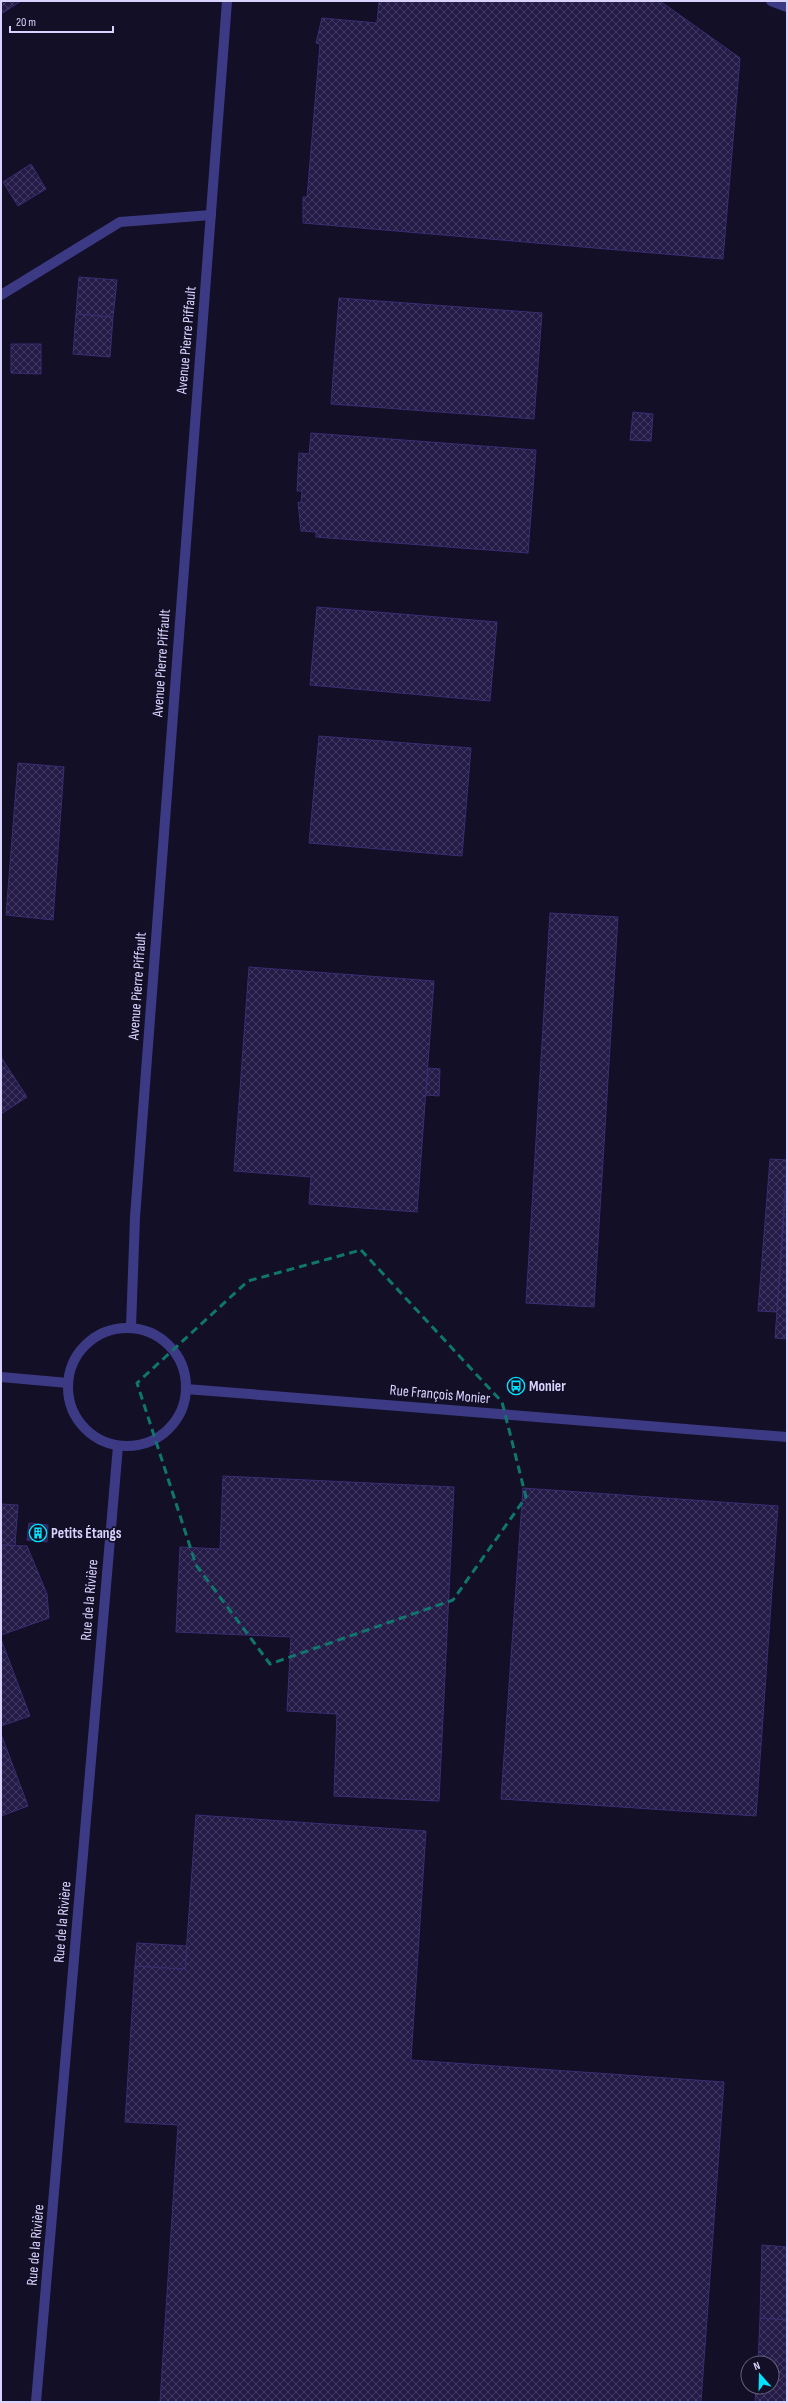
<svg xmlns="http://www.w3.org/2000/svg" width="788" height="2403" font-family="'Sofia Sans Condensed',sans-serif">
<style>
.building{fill:url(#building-cross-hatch);stroke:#3b2d73}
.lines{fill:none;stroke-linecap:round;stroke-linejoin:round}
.service{stroke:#3d3a85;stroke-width:10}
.minor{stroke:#3d3a85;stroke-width:10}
.marked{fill:none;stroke:#0f766e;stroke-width:3;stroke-dasharray:8 5;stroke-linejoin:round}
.labels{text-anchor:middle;stroke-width:3.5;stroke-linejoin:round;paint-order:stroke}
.street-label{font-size:15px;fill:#d9d4ff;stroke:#130f26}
.poi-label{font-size:15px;font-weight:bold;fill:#d9d4ff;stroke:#130f26;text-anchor:start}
</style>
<defs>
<pattern id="building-cross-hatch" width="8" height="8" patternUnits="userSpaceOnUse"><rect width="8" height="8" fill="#241b47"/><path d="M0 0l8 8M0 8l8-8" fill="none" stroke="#433b63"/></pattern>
</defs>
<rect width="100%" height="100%" fill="#130f26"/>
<g class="building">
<polygon points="1,1 21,1 1,14"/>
<polygon points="379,1 660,1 740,58 723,259 303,223 303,197 307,197 320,44 316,43 322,18 377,23"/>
<polygon points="31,164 46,189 18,206 3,182"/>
<polygon points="79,277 117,280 113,317 76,314"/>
<polygon points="339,298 542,313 534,419 331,404"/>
<polygon points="76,314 113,317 110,357 73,354"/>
<polygon points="11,344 41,344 41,374 11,373"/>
<polygon points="633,412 653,414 651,441 630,440"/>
<polygon points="311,433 536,450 528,553 316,537 316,532 301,531 298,502 301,503 302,491 297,491 299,453 309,454"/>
<polygon points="317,607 497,622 490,701 310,685"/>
<polygon points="319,736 471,748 462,856 309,843"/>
<polygon points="18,763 64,767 53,920 6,915"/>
<polygon points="550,913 618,917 594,1307 526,1303"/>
<polygon points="249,967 434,981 417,1212 309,1204 311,1177 234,1171"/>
<polygon points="1,1057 27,1097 1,1114"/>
<polygon points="428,1068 440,1069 439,1096 426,1095"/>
<polygon points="770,1159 787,1160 777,1312 758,1311"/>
<polygon points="787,1175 787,1339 775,1338"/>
<polygon points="223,1476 454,1487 439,1801 334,1796 337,1714 287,1711 291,1637 176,1632 180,1547 220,1549"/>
<polygon points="523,1488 778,1506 756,1816 501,1799"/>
<polygon points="1,1504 18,1505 15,1546 1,1545"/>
<polygon points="29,1523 48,1525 47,1542 27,1540"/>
<polygon points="1,1545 27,1546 47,1594 49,1618 1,1635"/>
<polygon points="1,1639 30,1716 1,1726"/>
<polygon points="1,1734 28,1806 1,1816"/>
<polygon points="196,1815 426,1831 411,2060 724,2082 701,2402 160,2402 178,2125 125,2122 135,1966 185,1969"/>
<polygon points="137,1943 187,1946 185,1969 135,1966"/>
<polygon points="762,2245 787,2247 787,2320 760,2318"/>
<polygon points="760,2318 787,2320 787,2402 755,2402 756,2387 772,2387 772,2363 758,2363"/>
</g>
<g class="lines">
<g class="service">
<polyline points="771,1 787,7"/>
<polyline points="1,295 120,222 211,215"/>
</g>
<g class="minor">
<polyline points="131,1327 135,1217 227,1"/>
<circle cx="127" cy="1387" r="59"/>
<polyline points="1,1377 68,1383"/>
<polyline points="186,1389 787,1437"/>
<polyline points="36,2402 118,1446"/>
</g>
</g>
<path class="marked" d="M361 1250 502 1402 526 1497 453 1600 270 1664 196 1565 137 1383 248 1281Z"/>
<defs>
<symbol id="bus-ring" viewBox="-11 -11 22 22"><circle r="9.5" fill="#130f26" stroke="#00e5ff" stroke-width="1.5"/><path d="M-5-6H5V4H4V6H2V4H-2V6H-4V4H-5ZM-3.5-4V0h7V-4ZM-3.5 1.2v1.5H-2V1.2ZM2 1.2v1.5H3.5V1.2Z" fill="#00e5ff"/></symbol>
<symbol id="building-ring" viewBox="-11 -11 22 22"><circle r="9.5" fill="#130f26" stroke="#00e5ff" stroke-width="1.5"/><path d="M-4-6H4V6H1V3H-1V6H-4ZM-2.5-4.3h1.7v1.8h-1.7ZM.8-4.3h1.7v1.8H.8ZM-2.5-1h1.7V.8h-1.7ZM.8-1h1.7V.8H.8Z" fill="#00e5ff"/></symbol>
</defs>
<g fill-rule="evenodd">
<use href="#bus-ring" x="506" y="1376" width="20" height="20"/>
<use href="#building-ring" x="28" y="1523" width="20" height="20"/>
</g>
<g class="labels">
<g class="street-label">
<text transform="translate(186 340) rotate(-85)" y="5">Avenue Pierre Piffault</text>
<text transform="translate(161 663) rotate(-86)" y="5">Avenue Pierre Piffault</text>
<text transform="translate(137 986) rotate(-86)" y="5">Avenue Pierre Piffault</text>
<text transform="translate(440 1394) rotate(5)" y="5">Rue François Monier</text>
<text transform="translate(89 1600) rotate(-85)" y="5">Rue de la Rivière</text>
<text transform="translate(62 1922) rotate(-85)" y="5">Rue de la Rivière</text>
<text transform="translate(35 2245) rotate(-85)" y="5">Rue de la Rivière</text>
</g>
<g class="poi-label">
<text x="529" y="1391">Monier</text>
<text x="51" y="1538">Petits Étangs</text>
</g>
</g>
<rect width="788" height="2403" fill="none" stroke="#d9d4ff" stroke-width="4"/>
<g transform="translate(760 2375) rotate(340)"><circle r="19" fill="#130f26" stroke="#625e7d"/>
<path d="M0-3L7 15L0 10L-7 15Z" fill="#00e5ff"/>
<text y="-6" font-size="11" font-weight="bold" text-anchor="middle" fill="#d9d4ff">N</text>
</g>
<path d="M10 26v6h103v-6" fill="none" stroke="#d9d4ff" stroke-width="2"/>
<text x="16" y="26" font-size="12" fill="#d9d4ff" stroke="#130f26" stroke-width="3" paint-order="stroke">20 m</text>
</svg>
